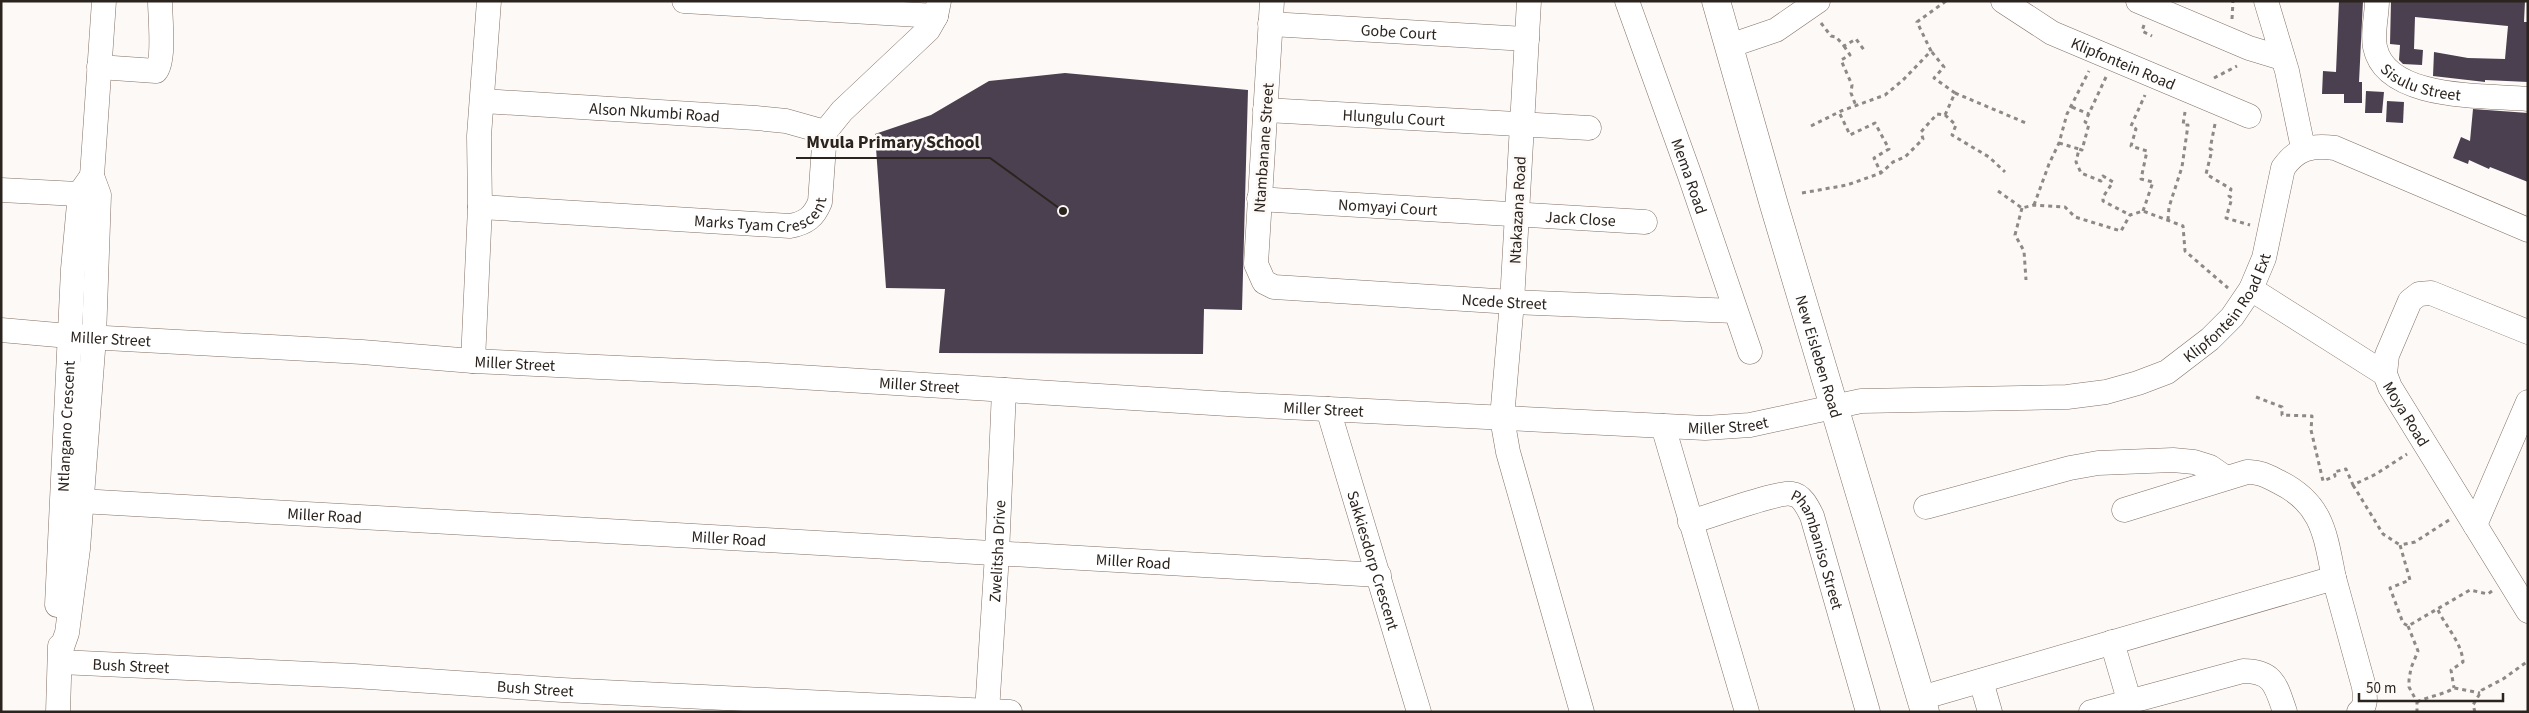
<svg xmlns="http://www.w3.org/2000/svg" width="2529" height="713" font-family="'Source Sans 3',sans-serif">
<style>
.building{fill:#4b404f}
.lines{fill:none;stroke-linecap:round;stroke-linejoin:round}
.minor-casing{stroke:#837065;stroke-width:25}
.major-casing{stroke:#837065;stroke-width:29}
.path{stroke:#8f8985;stroke-width:3;stroke-dasharray:4 4;stroke-linecap:butt}
.minor{stroke:#fff;stroke-width:24}
.major{stroke:#fff;stroke-width:28}
.labels{text-anchor:middle;stroke-width:5;stroke-linejoin:round;paint-order:stroke}
.street-label{font-size:16px;fill:#2b231e;stroke:#fdf9f6}
.leader{fill:none;stroke:#2b231e;stroke-width:2}
.callout-dot{fill:#2b231e;stroke:#fdf9f6;stroke-width:2}
.callout-label{font-size:18px;text-anchor:middle;font-weight:bold;fill:#2b231e;stroke:#fdf9f6;stroke-width:5;stroke-linejoin:round;paint-order:stroke}
</style>
<rect width="100%" height="100%" fill="#fdf9f6"/>
<g class="building">
<polygon points="2339,1 2363,1 2359,82 2362,82 2362,103 2344,103 2344,94 2322,94 2323,71 2336,72"/>
<polygon points="2391,1 2525,1 2524,22 2528,22 2528,82 2485,80 2485,82 2433,76 2434,52 2468,58 2505,59 2508,26 2415,17 2414,49 2423,50 2422,65 2403,64 2399,60 2400,45 2390,44"/>
<polygon points="1065,73 1248,90 1242,310 1204,309 1203,354 939,353 945,289 886,288 875,134 931,115 989,81"/>
<polygon points="2366,91 2384,92 2382,113 2365,113"/>
<polygon points="2387,101 2404,102 2403,123 2386,122"/>
<polygon points="2473,109 2528,113 2528,182 2490,167 2489,169 2469,160 2468,164 2453,158 2461,137 2470,141"/>
</g>
<g class="lines">
<defs>
<g id="minor">
<polyline points="684,1 936,16"/>
<path id="s1" d="M1272 1 1256 264 1264 282 1274 287 1512 302 1735 311"/>
<polyline points="1529,1 1512,302 1502,418 1508,452 1582,712"/>
<path id="s2" d="M1627 1 1690 176 1750 352"/>
<path id="s3" d="M2003 1 2052 33 2249 116"/>
<polyline points="2138,1 2249,48 2282,58"/>
<polyline points="2266,1 2287,71 2303,148"/>
<path id="s4" d="M2377 1C2377 15 2372 33 2375 47 2386 101 2486 95 2528 99"/>
<path id="s5" d="M1270 24 1527 39"/>
<polyline points="1729,46 1776,30 1818,1"/>
<path d="M99 67 156 71C165 60 160 16 160 1"/>
<path id="s6" d="M483 101 756 118 786 121 825 132"/>
<path id="s7" d="M1265 110 1589 128"/>
<polyline points="1,190 97,195"/>
<path id="s8" d="M1259 199 1645 222"/>
<path id="s9" d="M480 207 790 226C806 223 814 217 820 202L825 132 842 111 928 30 936 16 939 1"/>
<polyline points="2251,289 2385,374"/>
<path id="s10" d="M1 330 69 336 362 352 473 361 767 375 1228 404 1705 428 1750 425 1861 401 2067 397 2106 392 2138 383 2167 372 2210 339 2232 317 2251 289 2264 258 2283 168C2297 148 2311 145 2335 148L2528 230"/>
<path id="s11" d="M2528 332 2431 293 2419 294 2410 301 2387 355 2385 374 2390 387 2528 611"/>
<polyline points="473,361 480,207 479,136 489,1"/>
<path id="s12" d="M1328 409 1419 712"/>
<polyline points="1663,426 1747,712"/>
<path id="s13" d="M80 501 1379 575"/>
<polyline points="1926,507 2070,468 2098,463 2173,460 2194,462 2210,467 2226,478"/>
<path d="M2124 510 2247 472C2259 471 2269 477 2279 482 2323 504 2325 534 2334 578"/>
<path id="s14" d="M1690 522C1708 517 1779 491 1792 494 1802 495 1808 508 1812 516L1868 712"/>
<polyline points="2475,525 2528,402"/>
<path id="s15" d="M57 605 73 269 80 193 92 176"/>
<polyline points="2112,642 2129,700"/>
<polyline points="61,650 67,633 78,549 94,337 99,195 92,176 104,1"/>
<path id="s16" d="M60 662 354 676 562 690 1010 712"/>
<polyline points="1981,681 1990,712"/>
<path d="M1921 698 2334 578 2364 687C2365 697 2367 705 2359 712"/>
<polyline points="58,712 60,646"/>
<path id="s17" d="M987 712 997 554 1004 390"/>
<path d="M2091 712 2243 671C2274 671 2276 686 2285 712"/>
</g>
<g id="major">
<path id="s18" d="M1716 1 1774 205 1925 712"/>
</g>
</defs>
<use href="#minor" class="minor-casing"/>
<use href="#major" class="major-casing"/>
<g class="path">
<polyline points="2232,19 2233,1"/>
<polyline points="1821,23 1831,36 1836,37 1844,46 1856,39 1864,50"/>
<polyline points="2144,25 2142,31 2152,36"/>
<polyline points="1844,46 1850,55 1841,60 1852,85 1851,93 1856,106"/>
<polyline points="2106,77 2085,122 2089,124 2082,150 2079,149 2076,162 2081,173 2101,181 2103,176 2113,182 2103,197 2103,201 2130,215"/>
<polyline points="2214,78 2237,66"/>
<polyline points="1955,93 2026,123"/>
<polyline points="2072,107 2089,114"/>
<polyline points="1840,114 1850,135 1875,123 1889,149 1874,158 1881,173"/>
<polyline points="1945,115 1956,125 1952,135 1989,157 2005,172"/>
<polyline points="2215,124 2210,149 2212,150 2206,174 2231,189 2229,196 2232,198 2226,218 2250,225"/>
<polyline points="1811,126 1841,111 1885,95 1903,80 1931,51 1917,22 1946,1"/>
<polyline points="2059,143 2079,149"/>
<polyline points="1998,191 2022,208 2034,205 2065,207 2075,217 2121,231 2130,215 2143,211 2183,226 2185,251 2228,288"/>
<polyline points="1802,193 1847,185 1881,173 1893,162 1905,157 1923,139 1921,132 1937,114 1945,115 1955,93 1934,78 1944,67 1931,51"/>
<polyline points="2034,205 2049,164 2059,143 2067,114 2089,71"/>
<polyline points="2022,208 2015,235 2024,251 2026,280"/>
<polyline points="2143,211 2153,182 2141,179 2147,151 2131,146 2136,129 2131,126 2145,95"/>
<polyline points="2168,220 2169,207 2182,167 2188,125 2183,125 2185,112"/>
<polyline points="2256,397 2282,407 2282,415 2312,416 2311,430 2323,481 2335,476 2334,472 2346,469 2353,485 2376,474 2407,454"/>
<polyline points="2353,485 2383,534 2400,545"/>
<polyline points="2449,520 2415,542 2400,545 2410,580 2390,588 2403,623 2408,626 2470,590 2488,594 2492,591"/>
<path d="M2438 610C2446 627 2462 643 2463 662L2451 670 2454 688"/>
<polyline points="2408,626 2418,651 2411,668 2409,680 2409,687 2417,702 2417,712"/>
<path d="M2417 702C2429 696 2443 695 2454 688L2480 693"/>
<polyline points="2475,712 2473,705 2482,690 2503,679 2528,661"/>
</g>
<use href="#minor" class="minor"/>
<use href="#major" class="major"/>
</g>
<g class="labels">
<g class="street-label">
<text dy="6" stroke="none"><textPath href="#s5" startOffset="129">Gobe Court</textPath></text>
<text dy="6" stroke="none"><textPath href="#s3" startOffset="136">Klipfontein Road</textPath></text>
<text dy="6" stroke="none"><textPath href="#s4" startOffset="109">Sisulu Street</textPath></text>
<text dy="6" stroke="none"><textPath href="#s6" startOffset="172">Alson Nkumbi Road</textPath></text>
<text dy="6" stroke="none"><textPath href="#s7" startOffset="129">Hlungulu Court</textPath></text>
<text transform="translate(1263 148) rotate(-86)" y="6">Ntambanane Street</text>
<text dy="6" stroke="none"><textPath href="#s2" startOffset="186">Mema Road</textPath></text>
<text dy="6" stroke="none"><textPath href="#s9" startOffset="285">Marks Tyam Crescent</textPath></text>
<text dy="6" stroke="none"><textPath href="#s8" startOffset="129">Nomyayi Court</textPath></text>
<text transform="translate(1517 210) rotate(-87)" y="6">Ntakazana Road</text>
<text dy="6" stroke="none"><textPath href="#s8" startOffset="322">Jack Close</textPath></text>
<text dy="6" stroke="none"><textPath href="#s1" startOffset="525">Ncede Street</textPath></text>
<text dy="6" stroke="none"><textPath href="#s10" startOffset="2265">Klipfontein Road Ext</textPath></text>
<text dy="6" stroke="none"><textPath href="#s10" startOffset="110">Miller Street</textPath></text>
<text dy="6" stroke="none"><textPath href="#s18" startOffset="370">New Eisleben Road</textPath></text>
<text dy="6" stroke="none"><textPath href="#s10" startOffset="515">Miller Street</textPath></text>
<text dy="6" stroke="none"><textPath href="#s10" startOffset="920">Miller Street</textPath></text>
<text dy="6" stroke="none"><textPath href="#s10" startOffset="1325">Miller Street</textPath></text>
<text dy="6" stroke="none"><textPath href="#s11" startOffset="251">Moya Road</textPath></text>
<text dy="6" stroke="none"><textPath href="#s10" startOffset="1730">Miller Street</textPath></text>
<text dy="6" stroke="none"><textPath href="#s15" startOffset="179">Ntlangano Crescent</textPath></text>
<text dy="6" stroke="none"><textPath href="#s13" startOffset="245">Miller Road</textPath></text>
<text dy="6" stroke="none"><textPath href="#s13" startOffset="650">Miller Road</textPath></text>
<text dy="6" stroke="none"><textPath href="#s17" startOffset="161">Zwelitsha Drive</textPath></text>
<text dy="6" stroke="none"><textPath href="#s14" startOffset="170">Phambaniso Street</textPath></text>
<text dy="6" stroke="none"><textPath href="#s12" startOffset="158">Sakkiesdorp Crescent</textPath></text>
<text dy="6" stroke="none"><textPath href="#s13" startOffset="1055">Miller Road</textPath></text>
<text dy="6" stroke="none"><textPath href="#s16" startOffset="71">Bush Street</textPath></text>
<text dy="6" stroke="none"><textPath href="#s16" startOffset="476">Bush Street</textPath></text>
</g>
</g>
<path class="leader" d="M1063 211L990 158H796"/>
<circle class="callout-dot" cx="1063" cy="211" r="5"/>
<g class="callout-label">
<text x="893" y="148">Mvula Primary School</text>
</g>
<rect width="2529" height="713" fill="none" stroke="#2b231e" stroke-width="5"/>
<path d="M2359 693v8h144v-8" fill="none" stroke="#2b231e" stroke-width="2.5"/>
<text x="2366" y="693" font-size="15" fill="#2b231e" stroke="#fdf9f6" stroke-width="4" paint-order="stroke">50 m</text>
</svg>
